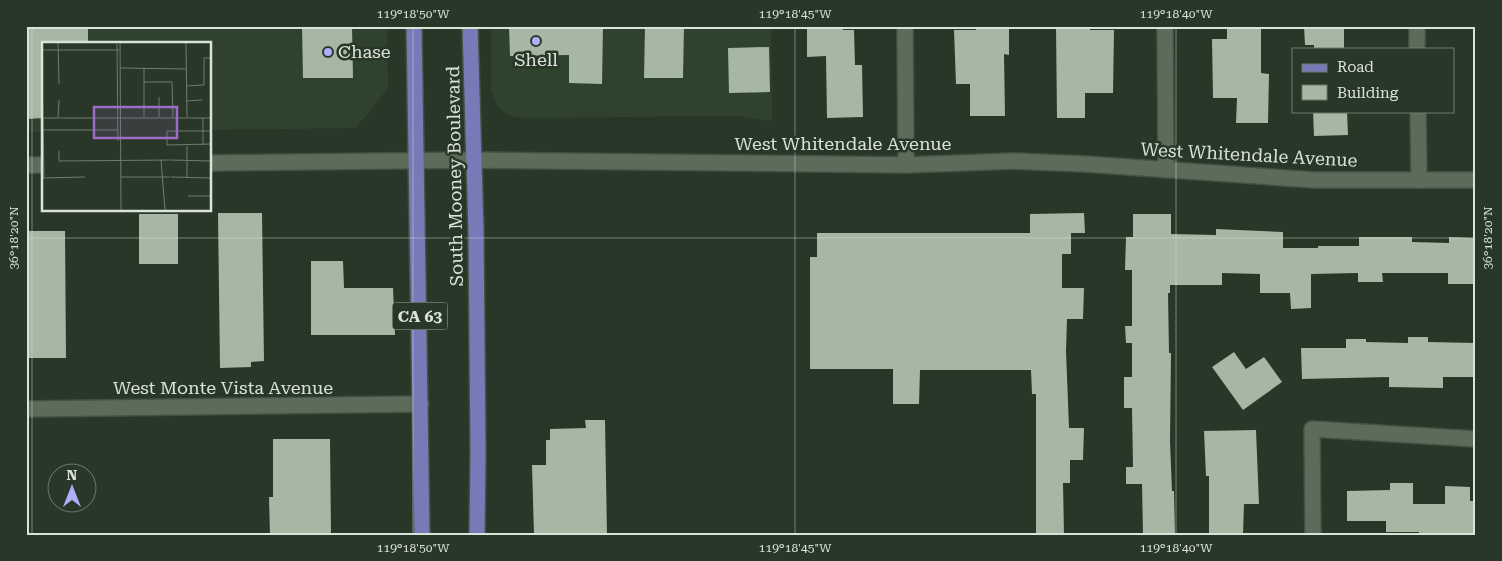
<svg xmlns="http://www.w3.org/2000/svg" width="1502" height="561" font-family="'Roboto Serif',serif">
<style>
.built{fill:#2e422d}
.building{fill:#a6b8a4}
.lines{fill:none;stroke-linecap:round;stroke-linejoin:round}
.minor-casing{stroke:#455144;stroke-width:18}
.major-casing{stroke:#455144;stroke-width:18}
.minor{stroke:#5c6c5b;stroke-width:15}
.major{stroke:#777ab7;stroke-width:15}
.ticks{fill:none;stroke:#dae3d9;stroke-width:1;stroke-opacity:0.45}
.poi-dot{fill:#aeaefb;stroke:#283727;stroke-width:2}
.labels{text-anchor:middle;stroke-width:5;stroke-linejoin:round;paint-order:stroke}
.shield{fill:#283727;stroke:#a5afa4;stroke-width:1}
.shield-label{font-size:16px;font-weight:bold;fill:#dae3d9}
.poi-label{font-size:18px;fill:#dae3d9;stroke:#283727;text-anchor:start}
.street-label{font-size:18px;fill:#dae3d9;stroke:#283727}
.inset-road{fill:none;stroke:#6f7c6e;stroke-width:1}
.view{fill:#9c6cc8;fill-opacity:0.15;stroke:#9c6cc8;stroke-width:2.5}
.inset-edge{fill:none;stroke:#dae3d9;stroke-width:2.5}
.neatline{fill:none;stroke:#dae3d9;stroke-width:2}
.ticks-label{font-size:12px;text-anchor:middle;fill:#dae3d9}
</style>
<rect width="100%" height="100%" fill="#283727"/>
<g class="built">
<polygon points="26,26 387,26 388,88 356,128 210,130 210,44 44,44 44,132 26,132"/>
<polygon points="491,26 771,26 772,121 737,116 521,118 507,115 497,106 491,91"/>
</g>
<g class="building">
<polygon points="26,26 88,26 88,44 44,44 44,118 26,119"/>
<polygon points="302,26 352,26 353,78 303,78"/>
<polygon points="509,26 603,26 602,84 569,83 569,55 510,56"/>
<polygon points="645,26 684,26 683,78 644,78"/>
<polygon points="807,26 843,26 843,30 854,30 855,65 862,65 863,117 827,118 826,56 807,57"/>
<polygon points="976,26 1009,26 1009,55 1004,54 1005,116 970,116 970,84 956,84 954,30 976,30"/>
<polygon points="1056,26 1090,26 1090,30 1114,30 1113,93 1085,93 1085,118 1057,118"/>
<polygon points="1227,26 1261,26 1261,73 1269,74 1268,123 1236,123 1237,98 1213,98 1212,39 1227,39"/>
<polygon points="1304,26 1344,26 1344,49 1314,49 1314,45 1305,45"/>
<polygon points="769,47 770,92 729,93 728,48"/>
<polygon points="1313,111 1347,111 1348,135 1314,136"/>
<polygon points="218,213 262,213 264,361 251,362 251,367 220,368"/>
<polygon points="1084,213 1085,233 1071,233 1071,254 1062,254 1062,288 1084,288 1083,319 1067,319 1066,351 1069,428 1084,428 1083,460 1070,460 1070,483 1063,483 1064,535 1036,535 1036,394 1032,394 1031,370 920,370 919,404 893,404 893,369 810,369 810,257 817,257 817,233 1030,233 1030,214"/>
<rect x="139" y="214" width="39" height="50"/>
<polygon points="1133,214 1171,214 1171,234 1216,235 1216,229 1283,232 1283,248 1318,248 1318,246 1359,246 1359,237 1412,237 1412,242 1449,243 1449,237 1476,238 1476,284 1448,284 1448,273 1382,273 1383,282 1358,282 1358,273 1311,274 1311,308 1291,309 1290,293 1260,293 1260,274 1222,273 1222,285 1170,285 1170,293 1168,293 1169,353 1171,353 1170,442 1172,491 1174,491 1175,535 1143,535 1142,484 1126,484 1126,467 1133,467 1132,408 1124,408 1124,377 1132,377 1132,343 1126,343 1125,326 1132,326 1132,270 1125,270 1126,237 1133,237"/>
<polygon points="26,231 65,231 66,358 26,358"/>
<polygon points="311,261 343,261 344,288 393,288 395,335 311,335"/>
<polygon points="1408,337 1428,337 1428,342 1476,343 1476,377 1443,377 1443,388 1389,387 1389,377 1302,379 1301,348 1346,348 1346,339 1366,339 1366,342 1408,343"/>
<polygon points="1234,352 1246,369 1264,357 1282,382 1243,410 1212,367"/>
<polygon points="585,420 605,420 607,535 534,535 532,465 546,465 546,440 550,440 550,429 586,428"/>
<polygon points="1256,430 1259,504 1244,504 1243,535 1209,535 1209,476 1206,476 1204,431"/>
<polygon points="273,439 330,439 331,535 270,535 269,497 273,497"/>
<polygon points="1390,483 1413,483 1413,504 1445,504 1445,486 1470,487 1470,501 1476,501 1476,535 1419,535 1419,532 1386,532 1386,521 1347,521 1347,491 1390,490"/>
</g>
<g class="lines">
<defs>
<g id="minor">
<polyline points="905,26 906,165"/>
<polyline points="1165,26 1166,170"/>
<polyline points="1417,26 1417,49"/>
<polyline points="1418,111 1419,180"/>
<polyline points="210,163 474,160 906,165 1013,161 1085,164 1314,180 1476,180"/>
<polyline points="26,165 44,165"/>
<polyline points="26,409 421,404"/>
<polyline points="1313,535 1312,429 1476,439"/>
</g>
<g id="major">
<polyline points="414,26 422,535"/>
<polyline points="470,26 476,231 478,452 477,535"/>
</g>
</defs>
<use href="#minor" class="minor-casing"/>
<use href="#major" class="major-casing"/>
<use href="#minor" class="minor"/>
<use href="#major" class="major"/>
</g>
<path class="ticks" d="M32 26V535M413 26V535M795 26V535M1176 26V535M26 238H1476"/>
<g class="poi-dot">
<circle cx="536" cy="41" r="5"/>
<circle cx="328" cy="52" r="5"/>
</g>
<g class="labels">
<rect class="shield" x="392.5" y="302.5" width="55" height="27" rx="4"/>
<g class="shield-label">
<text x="420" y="322">CA 63</text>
</g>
<g class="poi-label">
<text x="338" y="58">Chase</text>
<text x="536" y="66" text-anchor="middle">Shell</text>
</g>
<g class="street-label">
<text x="843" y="150">West Whitendale Avenue</text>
<text transform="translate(1249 155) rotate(3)" y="6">West Whitendale Avenue</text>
<text transform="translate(455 176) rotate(-91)" y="6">South Mooney Boulevard</text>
<text x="223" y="394">West Monte Vista Avenue</text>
</g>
</g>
<g transform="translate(42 42)">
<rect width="169" height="169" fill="#283727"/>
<path class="inset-road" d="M16 0 17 42M78 0 79 168M144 0 145 75M75 2 76 99M0 8H77M0 22 2 135M78 26 144 27M102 26V75M102 40H130L131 75M144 44 162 43V16H169M117 55V75M144 59 160 58M16 75 17 58M0 76H169M161 76V103M1 88H76M169 89H125V103L169 102M145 104V136M17 109V119L128 118M119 118 123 168M129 118 169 119M79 135H128M129 135 169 136M1 136 43 135M146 154H169"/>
<path class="view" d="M52 65H135V96H52Z"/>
<rect width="169" height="169" class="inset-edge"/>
</g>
<rect width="1502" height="561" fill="none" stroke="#283727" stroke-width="55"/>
<rect x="1292" y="48" width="162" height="65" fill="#283727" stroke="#6f7c6e"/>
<rect x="1302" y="64" width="25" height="8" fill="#777ab7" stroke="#6f7c6e"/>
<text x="1337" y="72" font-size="15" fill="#dae3d9">Road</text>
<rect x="1302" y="85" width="25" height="15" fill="#a6b8a4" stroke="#6f7c6e"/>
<text x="1337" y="98" font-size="15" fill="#dae3d9">Building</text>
<g transform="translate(72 488)"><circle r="24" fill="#283727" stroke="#6f7c6e"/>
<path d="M0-4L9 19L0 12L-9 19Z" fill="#aeaefb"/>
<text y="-8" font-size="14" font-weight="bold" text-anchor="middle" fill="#dae3d9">N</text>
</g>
<rect x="28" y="28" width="1446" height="506" class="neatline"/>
<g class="ticks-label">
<text x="413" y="18">119°18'50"W</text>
<text x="795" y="18">119°18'45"W</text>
<text x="1176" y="18">119°18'40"W</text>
<text transform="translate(14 238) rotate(-90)" y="4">36°18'20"N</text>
<text transform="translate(1488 238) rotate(-90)" y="4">36°18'20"N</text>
<text x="413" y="552">119°18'50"W</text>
<text x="795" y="552">119°18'45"W</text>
<text x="1176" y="552">119°18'40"W</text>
</g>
</svg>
